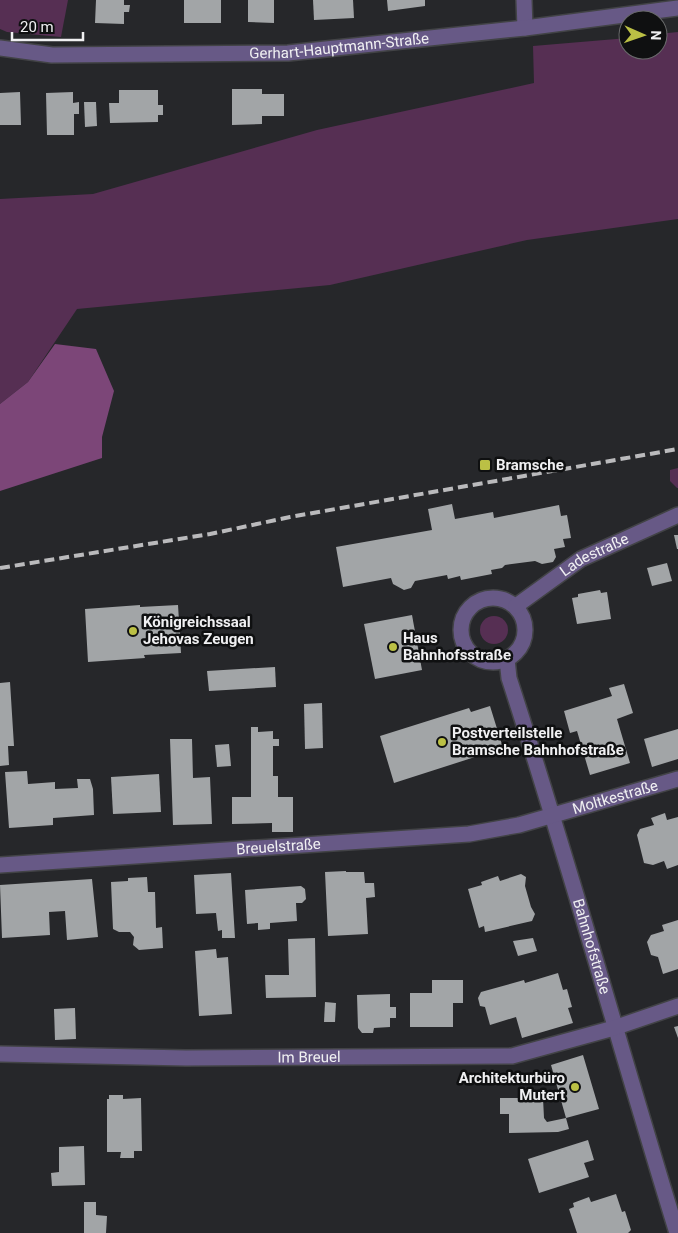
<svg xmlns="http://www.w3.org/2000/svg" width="678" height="1233" font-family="Roboto,sans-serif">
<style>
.green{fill:#562f53}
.forest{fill:#7c4678}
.building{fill:#a2a5a7}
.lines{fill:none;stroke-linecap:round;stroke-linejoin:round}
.minor-casing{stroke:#424346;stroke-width:18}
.minor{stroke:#675986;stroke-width:15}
.rail{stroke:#bababc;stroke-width:4;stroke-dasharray:10 5;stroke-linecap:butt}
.poi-dot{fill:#bbc045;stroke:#0f1011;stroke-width:2}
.labels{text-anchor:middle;stroke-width:5;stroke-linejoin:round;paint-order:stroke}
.street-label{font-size:15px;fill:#f0f0f2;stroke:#0f1011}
.poi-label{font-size:15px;font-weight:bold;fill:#f0f0f2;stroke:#0f1011;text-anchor:start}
</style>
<rect width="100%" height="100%" fill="#26272a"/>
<g class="green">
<polygon points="0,0 68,0 61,37 7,32 0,29"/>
<polygon points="678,32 678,219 527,240 330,285 77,309 28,382 0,404 0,199 93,194 317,130 534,83 533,46 628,38 628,50 658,50 658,34"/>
<polygon points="678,468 678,488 677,488 670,481 670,470"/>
<circle cx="494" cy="630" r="14"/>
</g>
<polygon class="forest" points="55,344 96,349 114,391 102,437 102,458 0,491 0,404 28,382"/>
<g class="building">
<polygon points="96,0 124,0 124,5 130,5 129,12 124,12 124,24 95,23"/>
<rect x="184" y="0" width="37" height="23"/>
<polygon points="248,0 274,0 274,23 248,22"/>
<polygon points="313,0 353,0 354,18 314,20"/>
<polygon points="387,0 425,0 425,6 388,11"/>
<polygon points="232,89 262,89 262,94 284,94 284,116 262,116 262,124 232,125"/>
<polygon points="119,90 158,90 158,105 163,105 163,115 158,115 158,122 110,123 109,103 119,103"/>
<polygon points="20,92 21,125 0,125 0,93"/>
<polygon points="73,92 73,103 79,102 79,114 74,114 74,135 47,135 46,93"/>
<polygon points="84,102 96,102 97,126 85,127"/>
<polygon points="452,504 455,519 493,512 494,518 559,505 561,516 567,515 571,538 563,539 565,547 554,549 556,557 553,562 542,564 535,561 505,565 502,568 491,570 492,574 461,580 460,576 448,579 447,575 415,581 411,588 404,590 393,584 391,578 343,587 336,547 432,530 428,509"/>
<polygon points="674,535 678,535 678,549 677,549"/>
<polygon points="667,563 672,581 652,586 647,568"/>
<polygon points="600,590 601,593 607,592 611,619 577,624 572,598 578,597 578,594"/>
<polygon points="140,605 140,607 178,605 181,653 144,655 145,658 88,662 85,609"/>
<polygon points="412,615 422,670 375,679 364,624"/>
<polygon points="275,667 276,687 209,691 207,671"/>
<polygon points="10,682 14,746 8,746 9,765 0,766 0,683"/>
<polygon points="624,684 633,713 617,719 630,763 590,775 577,731 570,733 564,711 612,696 609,688"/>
<polygon points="322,703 323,748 305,749 304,704"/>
<polygon points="490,706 503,748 394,783 380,736 469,708 471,712"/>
<polygon points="251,727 258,727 258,732 273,731 273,739 279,739 279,746 273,746 273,776 278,776 278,797 293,797 293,832 272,832 272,823 232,824 232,797 251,797"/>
<polygon points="678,729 678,759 652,767 644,739"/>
<polygon points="170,739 192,739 193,778 210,777 212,824 173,825"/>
<polygon points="229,744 231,766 217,767 215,745"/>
<polygon points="27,771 28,784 55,782 55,789 78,788 77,779 90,779 93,789 94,815 53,818 53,825 9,828 5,772"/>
<polygon points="159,774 161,812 113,814 111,777"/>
<polygon points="665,813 667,820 678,817 678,865 667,869 664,861 653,865 644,863 637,835 640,829 654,825 651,818"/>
<polygon points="346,871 346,872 364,872 365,883 374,883 375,897 366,898 368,934 328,936 325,872"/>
<polygon points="231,873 235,938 222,938 222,930 218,931 216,913 196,914 194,875"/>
<polygon points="521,874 526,877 525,886 531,907 535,914 532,921 485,932 484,926 479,928 468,889 482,885 481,882 498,876 500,881"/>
<polygon points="147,877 148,892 155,892 156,928 162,927 163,948 139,950 133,945 134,937 130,932 119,932 113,929 111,882 128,881 128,878"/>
<polygon points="92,879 98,937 67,940 65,911 49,912 50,935 2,938 0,885"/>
<polygon points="301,886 305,889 306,899 302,903 296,903 297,921 270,923 270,929 258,930 258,923 247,924 245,890"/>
<polygon points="678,920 678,969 663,974 658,957 651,955 647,942 651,935 664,931 662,925"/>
<polygon points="315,938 316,997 266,998 265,975 289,975 288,939"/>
<polygon points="533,938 537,951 518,956 513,941"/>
<polygon points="216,949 217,958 228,957 232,1014 199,1016 195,951"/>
<polygon points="558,973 563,990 567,989 572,1007 568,1008 573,1023 522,1038 516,1017 490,1025 485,1007 480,1006 478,998 481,992 524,980 525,983"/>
<polygon points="432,980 463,980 463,1003 453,1003 453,1027 410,1027 410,993 432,993"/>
<polygon points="390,994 390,1007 396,1007 396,1018 390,1018 390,1027 374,1028 373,1033 362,1033 358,1028 357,995"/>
<polygon points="325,1002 336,1003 335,1022 324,1022"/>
<polygon points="75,1008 76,1039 55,1040 54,1009"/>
<polygon points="678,1026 678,1038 674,1027"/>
<polygon points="583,1055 599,1109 566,1118 569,1129 558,1132 509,1133 509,1114 500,1114 500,1098 543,1098 544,1118 547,1122 566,1118 551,1065"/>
<polygon points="109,1095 123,1095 123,1099 141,1098 142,1151 134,1151 134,1158 120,1158 121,1152 107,1152 107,1099 109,1099"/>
<polygon points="588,1140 594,1160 584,1163 589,1177 539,1193 528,1159"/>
<polygon points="84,1146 85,1185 52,1186 51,1173 59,1172 59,1147"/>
<polygon points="616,1194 622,1212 625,1211 631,1230 628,1233 577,1233 569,1209 574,1207 573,1203 589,1197 591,1202"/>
<polygon points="84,1202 96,1202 96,1215 107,1216 106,1233 84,1233"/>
</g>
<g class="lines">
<defs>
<g id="minor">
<polyline points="524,0 525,28"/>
<path id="s1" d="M0 48 52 55 288 53 525 28 678 8"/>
<circle cx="493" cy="630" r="32"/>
<path id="s2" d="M516 606 581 559 678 515"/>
<path id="s3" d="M507 659 509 678C569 862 620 1048 677 1233"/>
<path id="s4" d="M0 865 469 834 519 825 678 779"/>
<path id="s5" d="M0 1054 186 1058 512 1056 614 1028 678 1006"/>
</g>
</defs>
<use href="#minor" class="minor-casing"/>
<use href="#minor" class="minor"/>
<polyline class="rail" points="0,568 210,534 290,517 678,449"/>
</g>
<g class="poi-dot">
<rect x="479" y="459" width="12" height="12" rx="2.5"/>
<circle cx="133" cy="631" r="5"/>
<circle cx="393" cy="647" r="5"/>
<circle cx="442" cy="742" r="5"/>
<circle cx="575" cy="1087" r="5"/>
</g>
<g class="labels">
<g class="street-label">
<text dy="5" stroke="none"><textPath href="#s1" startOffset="340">Gerhart-Hauptmann-Straße</textPath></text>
<text dy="5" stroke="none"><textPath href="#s2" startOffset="94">Ladestraße</textPath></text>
<text dy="5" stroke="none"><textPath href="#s4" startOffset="621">Moltkestraße</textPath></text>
<text dy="5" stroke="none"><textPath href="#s4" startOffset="279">Breuelstraße</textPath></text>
<text dy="5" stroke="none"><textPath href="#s3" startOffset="300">Bahnhofstraße</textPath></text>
<text dy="5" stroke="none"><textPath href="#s5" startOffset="309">Im Breuel</textPath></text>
</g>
<g class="poi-label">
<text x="496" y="470">Bramsche</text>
<text x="143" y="627">Königreichssaal<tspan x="143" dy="17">Jehovas Zeugen</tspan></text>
<text x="403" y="643">Haus<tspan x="403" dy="17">Bahnhofsstraße</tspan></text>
<text x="452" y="738">Postverteilstelle<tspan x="452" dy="17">Bramsche Bahnhofstraße</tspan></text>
<text x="565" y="1083" text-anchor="end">Architekturbüro<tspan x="565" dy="17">Mutert</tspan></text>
</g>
</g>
<g transform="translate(643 35) rotate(92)"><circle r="24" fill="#0f1011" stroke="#696a6b"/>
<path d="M0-4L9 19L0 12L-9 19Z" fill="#bbc045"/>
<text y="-8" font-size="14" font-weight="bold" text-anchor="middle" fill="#f0f0f2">N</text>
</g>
<path d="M12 32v8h71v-8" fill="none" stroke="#f0f0f2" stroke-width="2.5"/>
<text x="20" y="32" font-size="15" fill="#f0f0f2" stroke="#0f1011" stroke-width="4" paint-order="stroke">20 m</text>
</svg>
